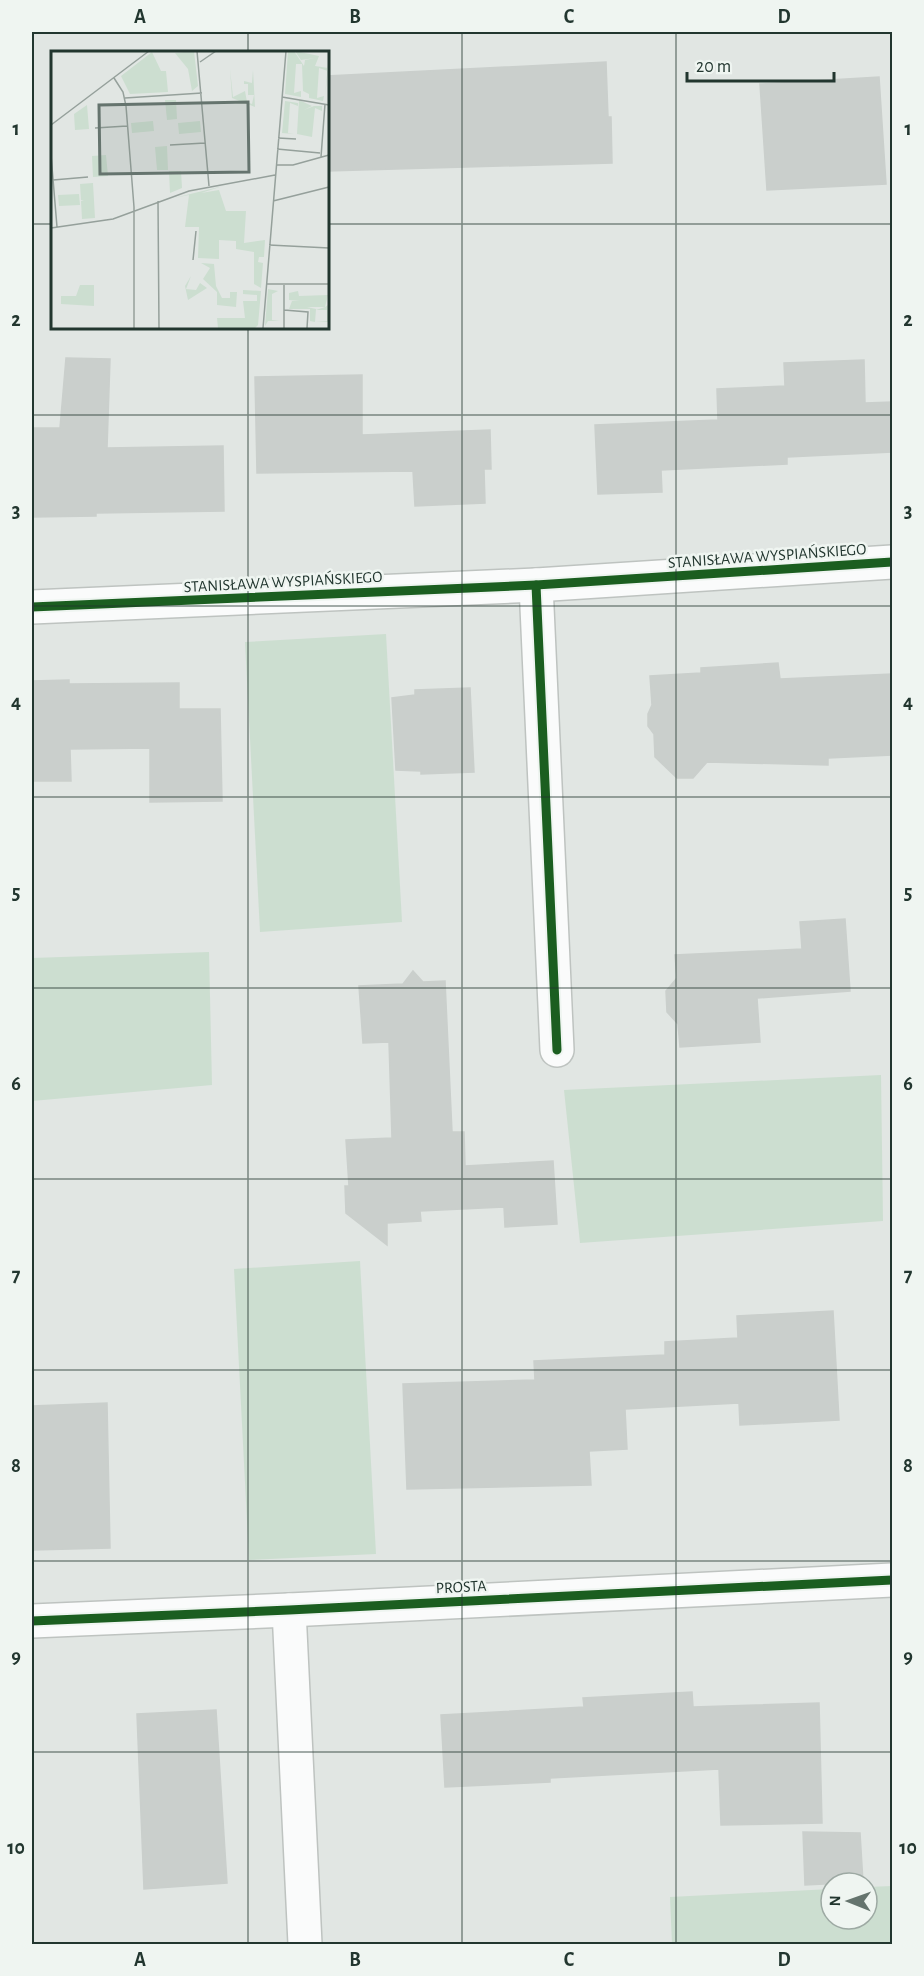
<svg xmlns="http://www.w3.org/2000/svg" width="924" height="1976" font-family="'Alegreya Sans',sans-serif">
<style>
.green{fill:#ccded0}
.building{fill:#cacfcc;stroke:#cacfcc;stroke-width:1.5}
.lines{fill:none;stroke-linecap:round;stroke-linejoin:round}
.minor-casing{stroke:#bec3c0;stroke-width:36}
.minor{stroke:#fafbfb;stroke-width:33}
.cycleway-casing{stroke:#eff5f1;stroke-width:13}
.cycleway{stroke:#1b5e20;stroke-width:9}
.grid{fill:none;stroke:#22362f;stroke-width:1.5;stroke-opacity:0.55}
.labels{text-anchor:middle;stroke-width:5;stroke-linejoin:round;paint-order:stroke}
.street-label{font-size:16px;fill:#22362f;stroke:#eff5f1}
.inset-road{fill:none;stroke:#95a09b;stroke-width:1.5}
.view{fill:#65746e;fill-opacity:0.15;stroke:#65746e;stroke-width:3}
.inset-edge{fill:none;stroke:#22362f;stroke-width:3}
.neatline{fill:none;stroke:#22362f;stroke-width:2}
.grid-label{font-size:20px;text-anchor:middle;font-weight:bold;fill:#22362f}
</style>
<rect width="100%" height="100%" fill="#e1e6e3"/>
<g class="green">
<polygon points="386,634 402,922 260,932 245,642"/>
<polygon points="209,952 212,1085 32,1101 32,958"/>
<polygon points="881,1075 883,1221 580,1243 564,1090"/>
<polygon points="360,1261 376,1554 249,1560 234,1269"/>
<polygon points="892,1886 892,1944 672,1944 670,1897 831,1889 831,1919 867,1919 867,1887"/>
</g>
<g class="building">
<polygon points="606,62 608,117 611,117 612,163 327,171 327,76"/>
<polygon points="879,77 886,184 767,190 760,84"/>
<polygon points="66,358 110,359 107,448 223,446 224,511 96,513 96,516 32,517 32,428 60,428"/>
<polygon points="864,360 865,403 892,402 892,452 787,457 787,464 661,470 662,492 598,494 595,425 718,420 717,389 785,386 784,363"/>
<polygon points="362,375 362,435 490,430 491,469 484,469 485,503 415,506 413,471 257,473 255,377"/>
<polygon points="778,663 780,679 892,674 892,755 828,758 828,765 707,762 693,778 677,778 655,757 654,734 648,726 648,714 652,705 650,676 701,673 701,668"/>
<polygon points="69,680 69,684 179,683 179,709 220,709 222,801 150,802 150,748 70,749 71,781 32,781 32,681"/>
<polygon points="470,688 474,772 421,774 421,771 396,770 392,698 415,695 415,690"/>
<polygon points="845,919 850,991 757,998 760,1042 680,1047 678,1024 667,1012 666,991 677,978 675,955 802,949 800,922"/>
<polygon points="413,971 423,982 445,981 452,1132 464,1132 465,1166 553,1161 557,1224 505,1227 504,1207 420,1211 421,1221 387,1223 387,1245 346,1213 345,1186 349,1186 346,1140 392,1138 389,1042 363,1043 359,986 403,984"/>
<polygon points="833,1311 839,1420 740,1425 739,1403 625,1409 627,1449 589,1451 591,1485 407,1489 403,1384 535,1380 534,1361 665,1355 665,1342 738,1338 737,1316"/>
<polygon points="107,1403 110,1548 32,1550 32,1406"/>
<polygon points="692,1692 693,1707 819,1703 822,1823 721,1825 719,1769 550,1778 550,1782 445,1787 441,1715 584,1707 583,1698"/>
<polygon points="216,1710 227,1883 144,1889 137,1714"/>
<polygon points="803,1832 860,1833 863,1882 805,1885"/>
</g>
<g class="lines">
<defs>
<g id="minor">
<polyline points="536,585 557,1050"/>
<polyline points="32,607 536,585 892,562"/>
<polyline points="289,1610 305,1944"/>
<polyline points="32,1621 289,1610 892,1580"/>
</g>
</defs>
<use href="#minor" class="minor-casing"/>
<use href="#minor" class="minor"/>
<defs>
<g id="cycleway">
<polyline points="536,585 557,1050"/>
<polyline points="32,607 536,585 892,562"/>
<polyline points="32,1621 289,1610 892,1580"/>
</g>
</defs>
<use href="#cycleway" class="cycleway-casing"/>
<use href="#cycleway" class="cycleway"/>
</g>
<path class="grid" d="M248 32V52M462 32V1944M676 32V1944M32 224H52M327 224H892M248 327V1944M32 415H892M32 606H892M32 797H892M32 988H892M32 1179H892M32 1370H892M32 1561H892M32 1752H892"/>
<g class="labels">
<g class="street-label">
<text transform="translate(767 555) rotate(-4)" y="6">STANISŁAWA WYSPIAŃSKIEGO</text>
<text transform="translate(283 581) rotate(-3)" y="6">STANISŁAWA WYSPIAŃSKIEGO</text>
<text transform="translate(461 1586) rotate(-3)" y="6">PROSTA</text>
</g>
</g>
<g transform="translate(51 51)">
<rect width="278" height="278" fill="#e1e6e3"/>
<path d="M143 0 147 35 141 40 137 18 124 2ZM237 0H243L253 15 254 9 264 7 250 9 244 0 268 5 264 15 277 17V13L274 45 277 20 268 17 266 47 273 45 272 50 258 47V43L252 40 251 13H245L243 42 250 40V46L234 43ZM101 1 110 20H115L117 41 79 43 70 25ZM179 18 182 46 194 40 196 51 201 53 203 44H197V33H193V30L201 32 202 19 204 56 181 47ZM114 49H125L126 68 116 69ZM248 49 261 55 253 59 263 55H271V60L264 57 261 86 246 83ZM234 50 247 52V55L239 52 237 82 243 83 231 82ZM36 54 38 78 24 79 23 63ZM102 70 103 80 81 82 80 72ZM149 70 150 81 128 83 127 72ZM116 95 117 119H106L104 96ZM55 104 57 125 42 126 41 105ZM118 120H130L131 137 119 142ZM42 132 44 167 31 168 30 150 33 149H30L29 133ZM172 135 150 142 168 139 175 160H195L193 192 214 189 213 206H208L207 211 212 212 210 237 203 233V201L185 198V190L168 189V208L147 207 148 176H134L138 144 123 147ZM28 143 29 154 8 155 7 144ZM150 212 163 213 165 235 171 247H179V241H186L185 256 166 254V241L152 228 159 217ZM140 225 135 238 145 239 149 232 156 237 137 249 134 235ZM29 234H43V255L10 253V245H25ZM217 238 227 240 221 243V269L229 270H217L214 275ZM192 239 210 240 207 274 204 277H167L166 267H194L192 250H206V244L192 243ZM247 240 248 245 277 244 274 256 277 254V271L265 270H276V259H265L274 256H256L265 258 264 271 259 270V258H238L241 250H249L238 249V242Z" fill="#ccded0"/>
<path class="inset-road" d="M146 0 158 135M149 11 165 0M63 27 72 41 75 55 83 156V277M231 46 278 54M74 47 151 42M0 74 98 0M44 77 76 75M227 87 245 88M119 94 154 92M226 98 269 102M0 104 6 176M270 106 274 53M225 114H242L278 104M2 129 37 126M107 150 108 277M222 150 278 136M0 177 62 168 138 140 224 124M218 194 278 197M142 209 145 180M215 233H278M233 234V277M233 259 257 261 256 277M212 277 235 0"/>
<path class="view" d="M197 51 198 121 49 123 48 54Z"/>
<rect width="278" height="278" class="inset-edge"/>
</g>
<rect width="924" height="1976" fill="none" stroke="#eff5f1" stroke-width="66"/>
<g transform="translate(849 1901) rotate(271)"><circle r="28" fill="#eff5f1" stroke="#9da9a3" stroke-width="1.5"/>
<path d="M0-4.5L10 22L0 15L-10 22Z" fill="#65746e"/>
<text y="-9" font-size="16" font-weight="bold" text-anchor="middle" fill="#22362f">N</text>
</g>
<path d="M687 72v9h147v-9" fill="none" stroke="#22362f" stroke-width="3"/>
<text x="696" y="72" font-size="18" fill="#22362f" stroke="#eff5f1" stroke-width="4.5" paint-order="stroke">20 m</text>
<rect x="33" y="33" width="858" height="1910" class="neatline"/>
<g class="grid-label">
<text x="140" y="23">A</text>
<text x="355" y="23">B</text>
<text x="569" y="23">C</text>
<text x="784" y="23">D</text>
<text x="16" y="135">1</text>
<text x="908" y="135">1</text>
<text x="16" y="326">2</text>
<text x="908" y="326">2</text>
<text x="16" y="517">3</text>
<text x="908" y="517">3</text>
<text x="16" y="708">4</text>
<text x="908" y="708">4</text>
<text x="16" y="899">5</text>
<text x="908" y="899">5</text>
<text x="16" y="1090">6</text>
<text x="908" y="1090">6</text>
<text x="16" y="1281">7</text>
<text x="908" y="1281">7</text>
<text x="16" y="1472">8</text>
<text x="908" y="1472">8</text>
<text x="16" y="1663">9</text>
<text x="908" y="1663">9</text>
<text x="16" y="1854">10</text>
<text x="908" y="1854">10</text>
<text x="140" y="1966">A</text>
<text x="355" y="1966">B</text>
<text x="569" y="1966">C</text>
<text x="784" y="1966">D</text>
</g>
</svg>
